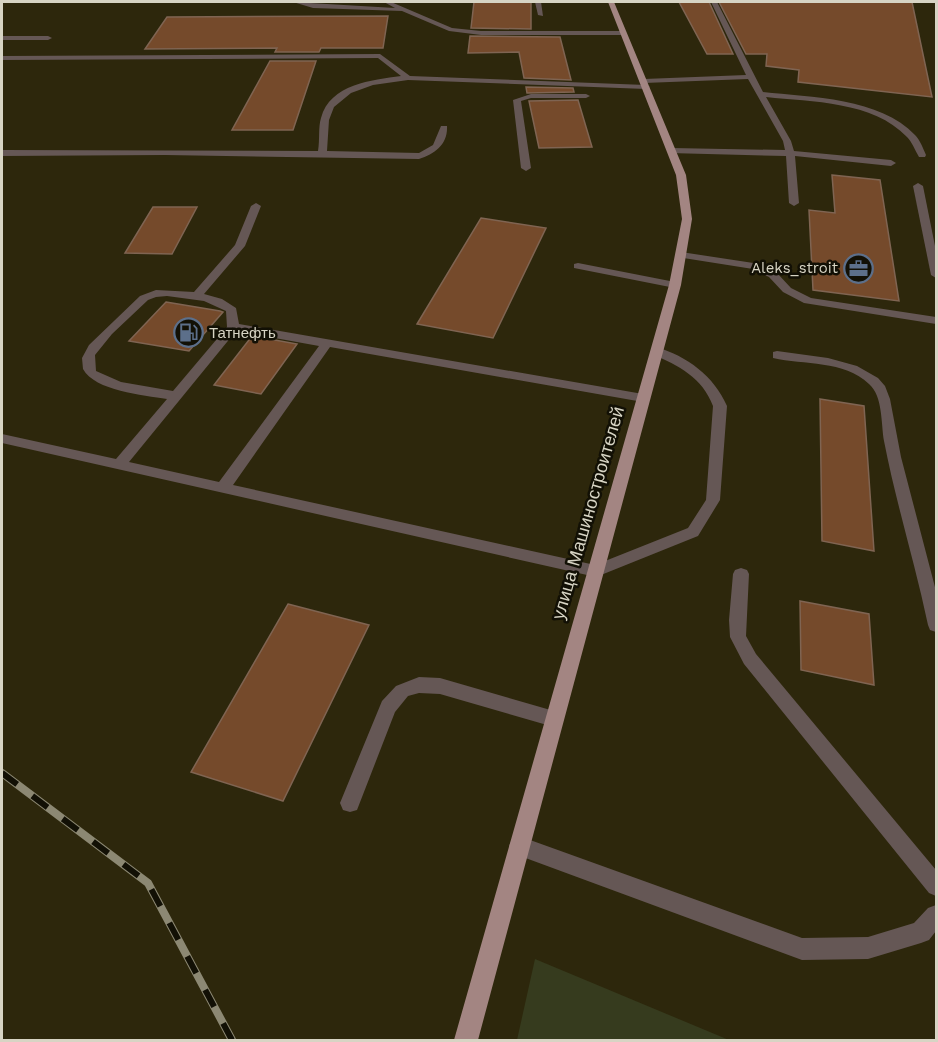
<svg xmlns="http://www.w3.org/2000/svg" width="938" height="1042" font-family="'Work Sans',sans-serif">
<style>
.green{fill:#363b1e}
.building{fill:#754a2b;stroke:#7f6452;stroke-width:1.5}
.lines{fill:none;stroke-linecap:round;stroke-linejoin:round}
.minor{fill:#655755;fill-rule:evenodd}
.major{fill:#a38582;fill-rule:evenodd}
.rail-casing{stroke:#8c8873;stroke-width:8}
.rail{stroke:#121005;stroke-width:6;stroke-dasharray:19;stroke-linecap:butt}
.labels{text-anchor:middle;stroke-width:5;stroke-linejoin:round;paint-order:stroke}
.far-poi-label{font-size:15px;fill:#d7d4c4;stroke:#121005;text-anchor:end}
.street-label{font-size:18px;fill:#d7d4c4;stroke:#121005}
</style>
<rect width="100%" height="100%" fill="#2d270c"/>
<polygon class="green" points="535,959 729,1040 517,1040"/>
<g class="building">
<polygon points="474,2 531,2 531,29 471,28"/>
<polygon points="679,2 709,2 733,54 707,54"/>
<polygon points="719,2 912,2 932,97 798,82 799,70 766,66 767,54 746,54"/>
<polygon points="388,16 383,48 321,48 319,52 275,52 277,48 145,49 167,17"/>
<polygon points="470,36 560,37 571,80 524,78 519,52 468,53"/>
<polygon points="270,61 316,61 293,130 232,130"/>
<polygon points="526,87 573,88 574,92 527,93"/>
<polygon points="578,100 592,147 539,148 529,101"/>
<polygon points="832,175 880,180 899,301 813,290 809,210 835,213"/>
<polygon points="153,207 197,207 172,254 125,253"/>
<polygon points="481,218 546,228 493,338 417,324"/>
<polygon points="166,302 220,311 223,312 189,351 129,341"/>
<polygon points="252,336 297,344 261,394 214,385"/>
<polygon points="820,399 864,406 874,551 822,541"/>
<polygon points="800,601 869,614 874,685 801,670"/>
<polygon points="288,604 369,625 283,801 191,772"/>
</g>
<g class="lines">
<g class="minor">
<polygon points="293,2 395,8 384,2 391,2 452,28 481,31 623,31 626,33 623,35 481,35 449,31 402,11 313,8"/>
<polygon points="535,2 541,2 543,16 538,15"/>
<path d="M711 2H717L763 92C810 97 881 98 915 135 920 140 923 148 926 155L925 157H919C915 150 912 142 907 137 873 101 812 102 766 97L791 141 794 151 891 160 896 163 891 166 795 156 799 203 794 206 789 203 786 156 669 153 668 151 672 148 785 150 783 141 748 79 644 83 640 81 644 79 746 75Z"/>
<polygon points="2,36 48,36 52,38 48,40 2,40"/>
<path d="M380 54 410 76 646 85 650 87 646 89 408 80 373 85 351 93 334 107 329 120 327 151 419 153 433 145 441 126H447C448 144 435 154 419 159L165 155 2 156V150L318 151C320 140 318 128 321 118 330 84 372 80 401 76L378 58 2 60V56Z"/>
<polygon points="531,94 586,94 590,96 586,98 531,98 521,101 531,168 526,171 521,168 513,100"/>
<polygon points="918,183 923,186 936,251 936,278 931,275 913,186"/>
<path d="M256 203 261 206 245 246 204 294 222 299 236 308 239 324 643 394 649 398 643 402 330 347 233 485 595 565 688 528 706 500 713 406C702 377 679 366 652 354V348L656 347C687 356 714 376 727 406L720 500 698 536 596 577 2 443V434L116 459 167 399C143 395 95 391 83 369L82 358 89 345 140 296 156 290 194 292 235 245 251 206ZM167 296 204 301 226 311 227 327 173 391 121 382 96 371 95 355 112 334 148 300 156 297ZM236 331 319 346 219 482 129 462Z"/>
<polygon points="681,252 760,264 777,273 791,288 811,298 936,317 936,324 804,303 783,292 769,277 753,269 677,257 676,255"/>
<polygon points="578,263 675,282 681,285 675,288 574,268 574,264"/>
<path d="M777 351 828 358 857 366 878 378 885 386 890 399 901 457 936 591V632L930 630 928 625C915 563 896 503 884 441 881 424 883 396 869 384 844 360 804 365 773 358V352Z"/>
<polygon points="741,568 747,570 749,574 746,636 756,654 936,870 936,896 929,893 744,664 730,637 729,620 733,574 735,570"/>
<polygon points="419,677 440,678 554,711 560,713 563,719 560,725 554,727 440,694 419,693 408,696 395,712 357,810 350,812 343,810 340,803 382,701 396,686"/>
<polygon points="519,836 802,938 868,937 914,923 928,908 936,905 936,931 929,940 921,943 868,959 802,960 512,853 509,846 512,839"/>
</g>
<polygon class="major" points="608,2 614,2 686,175 692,219 681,285 478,1040 454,1040 669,285 682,219 676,175"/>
<defs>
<polyline id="rail" points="2,773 148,883 232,1040"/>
</defs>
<use href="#rail" class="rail-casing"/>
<use href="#rail" class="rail"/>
</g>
<defs>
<symbol id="office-ring" viewBox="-11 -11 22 22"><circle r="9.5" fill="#121005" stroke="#5c6f8a" stroke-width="1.5"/><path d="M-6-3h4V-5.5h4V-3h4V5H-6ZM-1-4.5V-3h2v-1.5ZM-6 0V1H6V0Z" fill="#5c6f8a"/></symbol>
<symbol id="fuel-ring" viewBox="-11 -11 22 22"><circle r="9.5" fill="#121005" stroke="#5c6f8a" stroke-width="1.5"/><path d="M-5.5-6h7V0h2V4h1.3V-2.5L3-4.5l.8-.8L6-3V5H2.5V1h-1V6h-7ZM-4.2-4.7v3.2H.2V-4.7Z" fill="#5c6f8a"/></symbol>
</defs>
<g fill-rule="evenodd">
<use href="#office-ring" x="842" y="252" width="33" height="33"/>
<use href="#fuel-ring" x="172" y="316" width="33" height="33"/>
</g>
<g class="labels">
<g class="far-poi-label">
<text x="838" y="273">Aleks_stroit</text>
<text x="209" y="338" text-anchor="start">Татнефть</text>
</g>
<g class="street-label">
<text transform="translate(588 513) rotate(-74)" y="6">улица Машиностроителей</text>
</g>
</g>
<rect width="938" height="1042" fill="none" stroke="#d7d4c4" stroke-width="6"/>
</svg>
